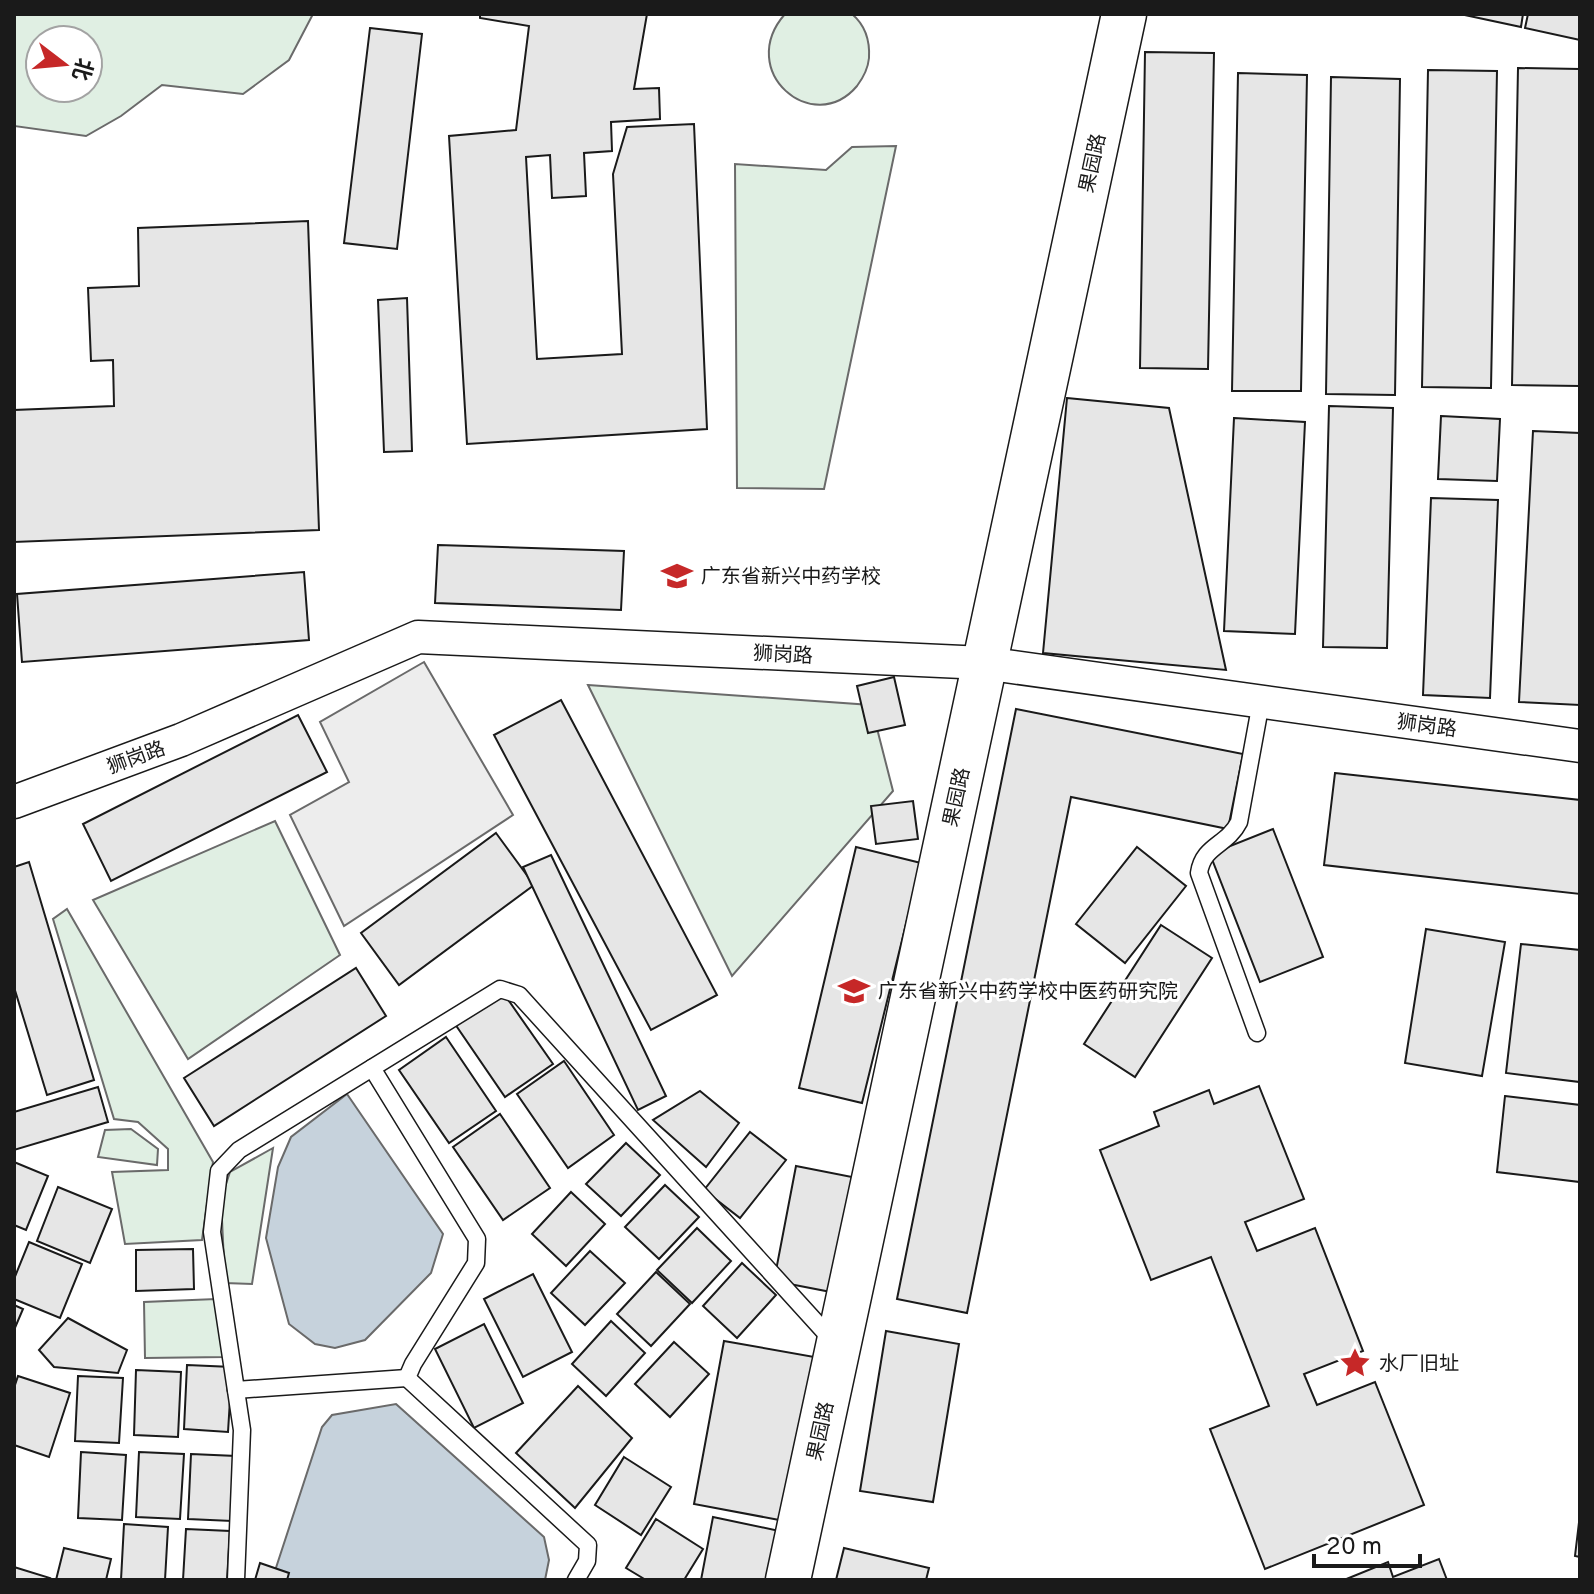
<svg xmlns="http://www.w3.org/2000/svg" width="1594" height="1594" font-family="Overpass,'Noto Sans SC',sans-serif">
<style>
.green{fill:#e0efe3;stroke:#6a6a6a;stroke-width:2;fill-rule:evenodd}
.parking{fill:#ededed;stroke:#6a6a6a;stroke-width:2}
.water{fill:#c6d2dc;stroke:#6a6a6a;stroke-width:2}
.building{fill:#e6e6e6;stroke:#1a1a1a;stroke-width:2}
.lines{fill:none;stroke-linecap:round;stroke-linejoin:round}
.lane-casing{stroke:#1a1a1a;stroke-width:19}
.street-casing{stroke:#1a1a1a;stroke-width:35}
.secondary-casing{stroke:#1a1a1a;stroke-width:47}
.lane{stroke:#fff;stroke-width:16}
.street{stroke:#fff;stroke-width:32}
.secondary{stroke:#fff;stroke-width:44}
.labels{text-anchor:middle;stroke-width:6;stroke-linejoin:round;paint-order:stroke}
.street-label{font-size:20px;fill:#1a1a1a;stroke:#fff}
.poi-label{font-size:20px;fill:#1a1a1a;stroke:#fff;text-anchor:start}
</style>
<rect width="100%" height="100%" fill="#fff"/>
<g class="green">
<path d="M14 14H313L289 60 243 94 162 85 121 116 86 136 14 126ZM88 40V88H40V40Z"/>
<path d="M785 14H852C865 25 870 41 869 58 868 69 863 78 857 86 813 138 735 71 785 14Z"/>
<polygon points="896,146 824,489 737,488 735,164 826,170 852,147"/>
<polygon points="588,685 871,705 893,791 732,976"/>
<polygon points="275,821 340,955 188,1059 93,900"/>
<polygon points="67,909 213,1162 202,1240 125,1244 112,1172 168,1170 168,1149 138,1122 114,1119 53,919"/>
<polygon points="131,1129 158,1149 157,1165 98,1157 105,1130"/>
<polygon points="273,1148 252,1284 225,1283 221,1199 230,1172"/>
<polygon points="216,1299 225,1357 145,1358 144,1302"/>
</g>
<polygon class="parking" points="424,662 513,815 344,926 290,815 349,782 320,722"/>
<g class="water">
<polygon points="347,1094 443,1234 431,1273 365,1340 335,1348 315,1344 289,1324 266,1238 278,1167 291,1137"/>
<polygon points="396,1404 544,1537 549,1560 545,1580 272,1580 322,1427 332,1415"/>
</g>
<g class="building">
<polygon points="480,14 647,14 634,89 659,88 660,119 611,122 612,151 584,153 586,196 552,198 550,155 526,157 537,359 622,354 613,174 627,127 694,124 707,429 467,444 449,136 516,130 529,26 480,18"/>
<polygon points="1460,14 1523,14 1521,27"/>
<polygon points="1528,14 1580,14 1580,40 1525,28"/>
<polygon points="370,28 422,34 397,249 344,243"/>
<polygon points="1145,52 1214,53 1208,369 1140,368"/>
<polygon points="1518,68 1580,69 1580,386 1512,385"/>
<polygon points="1428,70 1497,71 1491,388 1422,387"/>
<polygon points="1238,73 1307,75 1301,391 1232,391"/>
<polygon points="1331,77 1400,79 1395,395 1326,394"/>
<polygon points="308,221 319,530 14,542 14,410 114,406 113,360 91,361 88,288 139,286 138,228"/>
<polygon points="407,298 412,451 384,452 378,300"/>
<polygon points="1067,398 1169,408 1226,670 1043,653"/>
<polygon points="1329,406 1393,408 1387,648 1323,647"/>
<polygon points="1441,416 1500,419 1497,481 1438,479"/>
<polygon points="1234,418 1305,422 1295,634 1224,631"/>
<polygon points="1533,431 1580,433 1580,705 1519,702"/>
<polygon points="1431,498 1498,500 1490,698 1423,695"/>
<polygon points="438,545 624,551 621,610 435,603"/>
<polygon points="304,572 309,640 22,662 17,594"/>
<polygon points="894,677 905,725 868,733 857,686"/>
<polygon points="561,700 717,995 651,1030 494,735"/>
<polygon points="1016,709 1243,754 1228,829 1071,797 967,1313 897,1299"/>
<polygon points="298,715 327,772 111,881 83,824"/>
<polygon points="1335,773 1580,800 1580,894 1324,865"/>
<polygon points="913,801 918,839 876,844 871,806"/>
<polygon points="1273,829 1323,957 1260,982 1210,854"/>
<polygon points="496,833 534,885 399,985 361,933"/>
<polygon points="856,847 921,863 862,1103 799,1088"/>
<polygon points="1137,847 1186,886 1125,963 1076,924"/>
<polygon points="551,855 666,1096 638,1110 523,867"/>
<polygon points="29,862 94,1080 47,1095 14,987 14,867"/>
<polygon points="1161,925 1212,958 1135,1077 1084,1044"/>
<polygon points="1426,929 1505,942 1482,1076 1405,1063"/>
<polygon points="1521,944 1580,950 1580,1082 1506,1073"/>
<polygon points="356,968 386,1016 214,1126 184,1078"/>
<polygon points="502,991 553,1064 505,1097 455,1024"/>
<polygon points="446,1037 496,1111 449,1143 399,1070"/>
<polygon points="564,1061 614,1135 568,1168 517,1094"/>
<polygon points="1259,1086 1304,1199 1245,1222 1257,1251 1315,1228 1363,1351 1304,1374 1317,1405 1375,1382 1424,1505 1265,1569 1210,1429 1269,1406 1211,1257 1151,1280 1100,1150 1159,1126 1154,1112 1209,1090 1214,1104"/>
<polygon points="98,1087 108,1122 14,1150 14,1112"/>
<polygon points="700,1091 739,1123 706,1167 653,1120"/>
<polygon points="1505,1096 1580,1105 1580,1182 1497,1172"/>
<polygon points="500,1114 550,1188 503,1220 453,1147"/>
<polygon points="750,1132 786,1160 740,1218 704,1190"/>
<polygon points="626,1143 660,1175 621,1216 586,1184"/>
<polygon points="14,1162 48,1176 26,1230 14,1225"/>
<polygon points="796,1166 852,1177 831,1292 774,1281"/>
<polygon points="665,1185 699,1217 659,1259 625,1227"/>
<polygon points="58,1187 112,1209 90,1263 37,1241"/>
<polygon points="571,1192 605,1224 566,1266 532,1234"/>
<polygon points="697,1228 731,1261 692,1303 657,1270"/>
<polygon points="29,1242 82,1264 60,1318 14,1299 14,1279"/>
<polygon points="193,1249 194,1289 136,1291 136,1250"/>
<polygon points="590,1251 625,1283 585,1325 551,1293"/>
<polygon points="742,1263 776,1295 737,1338 703,1306"/>
<polygon points="656,1272 690,1304 651,1346 617,1314"/>
<polygon points="533,1274 572,1352 523,1377 484,1299"/>
<polygon points="14,1305 23,1309 14,1330"/>
<polygon points="68,1318 127,1350 118,1373 54,1367 39,1350"/>
<polygon points="611,1321 645,1353 606,1396 572,1364"/>
<polygon points="484,1324 523,1403 474,1428 435,1349"/>
<polygon points="886,1331 959,1344 933,1502 860,1491"/>
<polygon points="724,1341 820,1358 790,1522 694,1504"/>
<polygon points="674,1342 709,1374 670,1417 635,1384"/>
<polygon points="187,1365 232,1367 228,1432 184,1429"/>
<polygon points="136,1370 181,1372 178,1437 134,1435"/>
<polygon points="18,1376 70,1393 49,1457 14,1445 14,1388"/>
<polygon points="78,1376 123,1378 119,1443 75,1441"/>
<polygon points="578,1386 632,1438 575,1508 516,1453"/>
<polygon points="81,1452 126,1455 122,1520 78,1518"/>
<polygon points="139,1452 184,1454 180,1519 136,1517"/>
<polygon points="191,1454 236,1456 232,1521 188,1519"/>
<polygon points="624,1457 671,1487 641,1535 595,1505"/>
<polygon points="1580,1514 1580,1557 1575,1556"/>
<polygon points="713,1517 784,1532 774,1580 701,1580"/>
<polygon points="656,1519 703,1549 684,1580 646,1580 626,1568"/>
<polygon points="124,1524 168,1527 165,1580 121,1580"/>
<polygon points="186,1529 230,1531 227,1580 183,1580"/>
<polygon points="64,1548 111,1559 106,1580 56,1580"/>
<polygon points="844,1548 929,1568 926,1580 836,1580"/>
<polygon points="1439,1559 1447,1580 1344,1580 1388,1562 1393,1577"/>
<polygon points="260,1563 289,1573 287,1580 255,1580"/>
<polygon points="14,1567 50,1578 49,1580 14,1580"/>
</g>
<g class="lines">
<defs>
<g id="lane">
<path d="M1257 1033 1199 873C1203 845 1227 846 1239 822L1261 702"/>
<polyline points="372,1068 477,1239 476,1263 413,1364 407,1378 588,1545 587,1561 576,1580"/>
<polyline points="236,1390 407,1378"/>
<polyline points="236,1580 242,1430 212,1232 219,1171 239,1150 500,989 519,995 833,1341"/>
</g>
<polyline id="street" points="14,802 181,740 418,637 984,663 1580,746"/>
<polyline id="secondary" points="788,1580 1124,14"/>
</defs>
<use href="#lane" class="lane-casing"/>
<use href="#street" class="street-casing"/>
<use href="#secondary" class="secondary-casing"/>
<use href="#lane" class="lane"/>
<use href="#street" class="street"/>
<use href="#secondary" class="secondary"/>
</g>
<defs>
<symbol id="university-bare" viewBox="-9 -9 18 18"><path d="M0-5L7-2L0 1L-7-2ZM-4 1L0 2.5L4 1V4Q0 6-4 4Z" fill="#c62828" stroke="#fff" stroke-width="2.5" paint-order="stroke"/></symbol>
<symbol id="sight-bare" viewBox="-9 -9 18 18"><path d="M0-6L1.8-2.2L6-1.7L2.9 1.2L3.7 5.4L0 3.3L-3.7 5.4L-2.9 1.2L-6-1.7L-1.8-2.2Z" fill="#c62828" stroke="#fff" stroke-width="2.5" paint-order="stroke"/></symbol>
</defs>
<g fill-rule="evenodd">
<use href="#university-bare" x="655" y="554" width="44" height="44"/>
<use href="#university-bare" x="832" y="969" width="44" height="44"/>
<use href="#sight-bare" x="1333" y="1341" width="44" height="44"/>
</g>
<g class="labels">
<g class="street-label">
<text transform="translate(1092 163) rotate(-78)" y="7">果园路</text>
<text transform="translate(783 654) rotate(3)" y="7">狮岗路</text>
<text transform="translate(1427 725) rotate(8)" y="7">狮岗路</text>
<text transform="translate(136 757) rotate(-20)" y="7">狮岗路</text>
<text transform="translate(956 797) rotate(-78)" y="7">果园路</text>
<text transform="translate(820 1431) rotate(-78)" y="7">果园路</text>
</g>
<g class="poi-label">
<text x="701" y="583">广东省新兴中药学校</text>
<text x="878" y="998">广东省新兴中药学校中医药研究院</text>
<text x="1379" y="1370">水厂旧址</text>
</g>
</g>
<rect width="1594" height="1594" fill="none" stroke="#1a1a1a" stroke-width="32"/>
<g transform="translate(64 64) rotate(106)"><circle r="38" fill="#ffffff" stroke="#a3a3a3" stroke-width="2"/>
<path d="M0-6L14 30L0 20L-14 30Z" fill="#c62828"/>
<text y="-12" font-size="22" font-weight="bold" text-anchor="middle" fill="#1a1a1a">北</text>
</g>
<path d="M1314 1554v12h106v-12" fill="none" stroke="#1a1a1a" stroke-width="4"/>
<text x="1326" y="1554" font-size="24" fill="#1a1a1a" stroke="#ffffff" stroke-width="6" paint-order="stroke">20 m</text>
</svg>
